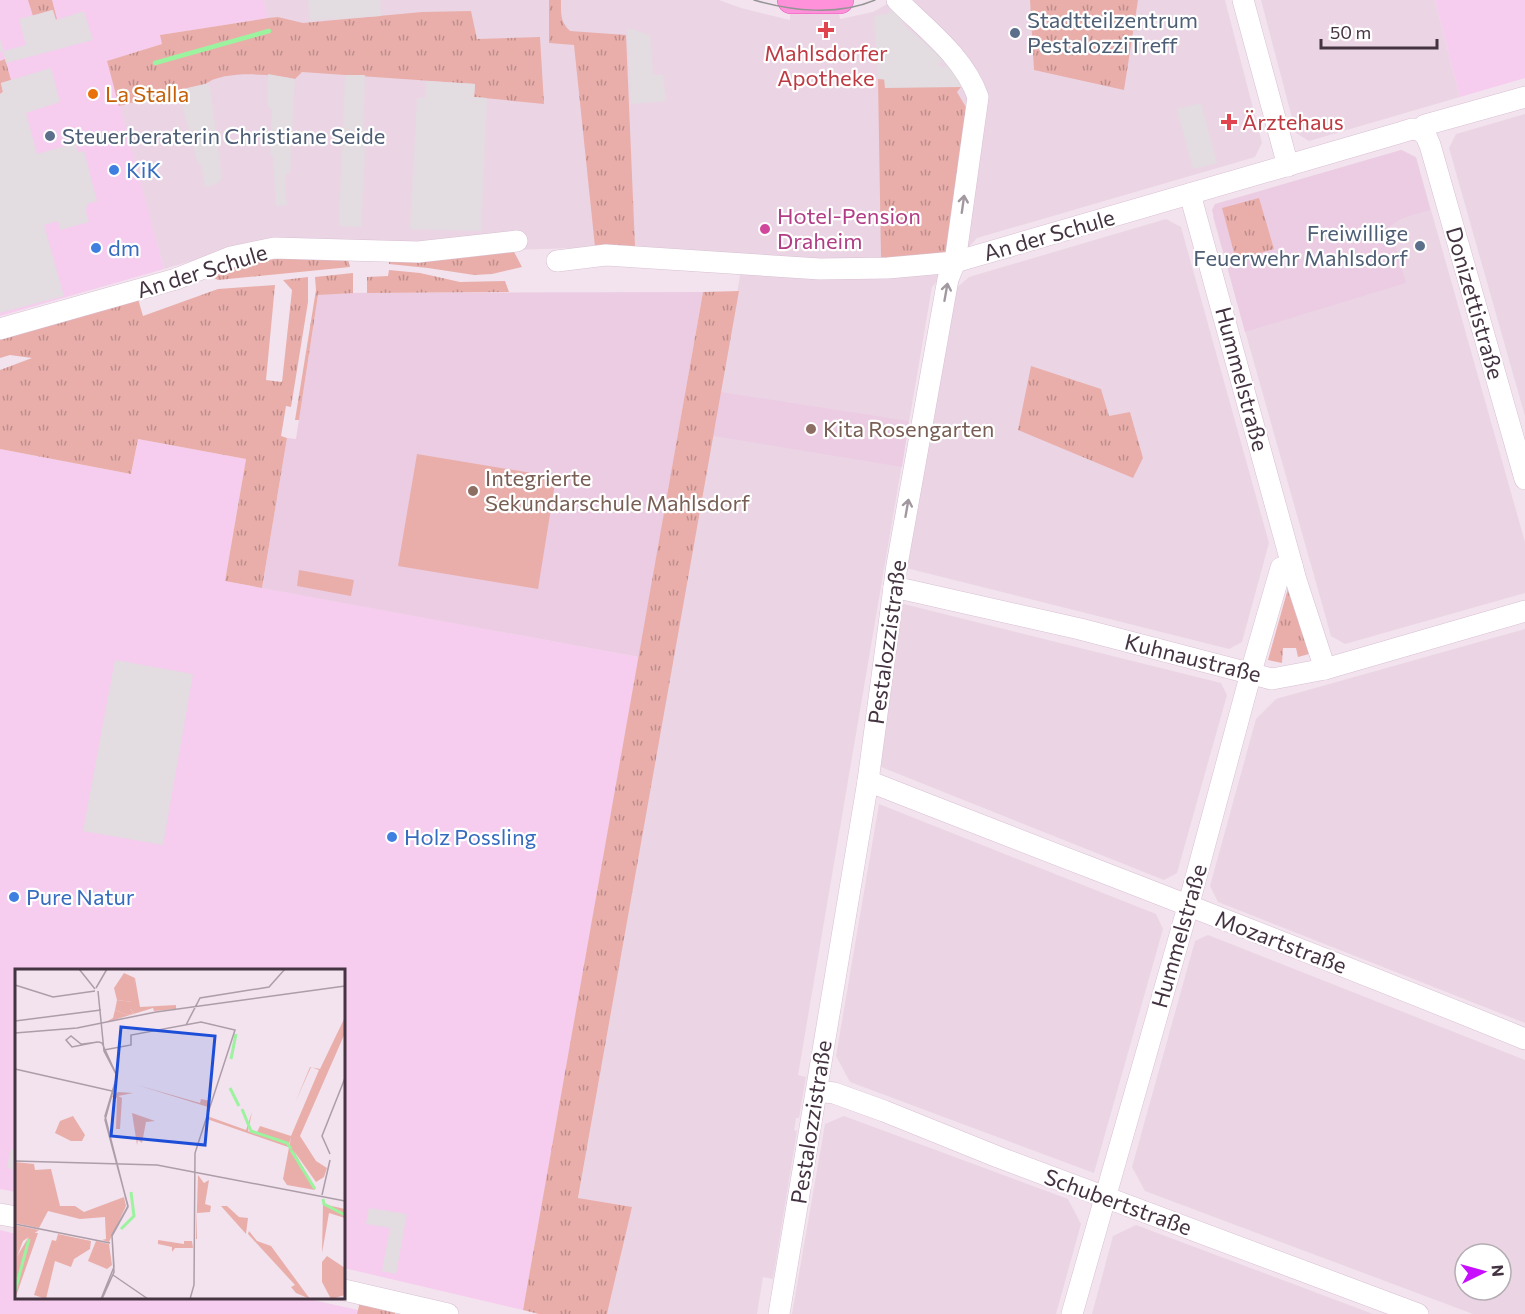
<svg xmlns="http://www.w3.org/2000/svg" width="1525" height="1314" font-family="Commissioner,sans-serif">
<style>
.residential{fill:#ebd5e4;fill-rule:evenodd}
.commercial{fill:#f6cdee}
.education{fill:#eccce2}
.grass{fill:url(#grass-tufts)}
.pitch{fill:#e9aeaa}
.parking{fill:#e3dce1}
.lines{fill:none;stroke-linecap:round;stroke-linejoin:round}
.stream{stroke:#9cf39f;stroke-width:4.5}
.minor-casing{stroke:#d9c0d2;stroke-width:22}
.major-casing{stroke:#e85cbb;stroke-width:28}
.minor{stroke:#fff;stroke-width:21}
.major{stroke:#ff90da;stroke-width:27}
.tram{stroke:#949494;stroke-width:1.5}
.oneway{stroke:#a299a0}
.health-dot{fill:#e0444e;stroke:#fff;stroke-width:2}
.service-dot{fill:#5c6f8a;stroke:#fff;stroke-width:2}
.food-dot{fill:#e8710a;stroke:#fff;stroke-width:2}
.shop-dot{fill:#3f7fe0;stroke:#fff;stroke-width:2}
.hotel-dot{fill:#d1479c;stroke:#fff;stroke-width:2}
.education-dot{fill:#8d6e63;stroke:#fff;stroke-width:2}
.labels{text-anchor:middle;stroke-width:4.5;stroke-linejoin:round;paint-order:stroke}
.service-label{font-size:22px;fill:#4e5e75;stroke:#fff;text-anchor:start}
.health-label{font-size:22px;fill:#be3a42;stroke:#fff}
.food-label{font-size:22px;fill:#c56008;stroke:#fff;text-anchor:start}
.shop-label{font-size:22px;fill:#366cbe;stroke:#fff;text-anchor:start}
.hotel-label{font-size:22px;fill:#b23c85;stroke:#fff;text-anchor:start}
.street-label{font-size:22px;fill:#443341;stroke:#fff}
.education-label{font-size:22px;fill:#785e54;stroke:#fff;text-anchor:start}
.inset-river{fill:none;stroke:#9cf39f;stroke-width:3}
.inset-road{fill:none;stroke:#ac9da9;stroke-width:1.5}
.view{fill:#1d4ed8;fill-opacity:0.15;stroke:#1d4ed8;stroke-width:3}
.inset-edge{fill:none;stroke:#443341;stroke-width:3}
</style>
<defs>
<pattern id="grass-tufts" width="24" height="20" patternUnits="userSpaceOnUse" patternTransform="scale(1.5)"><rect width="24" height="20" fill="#e9aeaa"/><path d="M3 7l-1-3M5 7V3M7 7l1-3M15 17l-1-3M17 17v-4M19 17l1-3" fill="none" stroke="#be8e8c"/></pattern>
</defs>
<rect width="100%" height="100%" fill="#f2e3ee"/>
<g class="residential">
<polygon points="264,0 719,0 741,8 790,20 790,13 839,14 840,19 873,12 894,0 1225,0 1262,143 1255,157 977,238 932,287 798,1075 806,1077 799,1118 796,1118 794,1130 797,1131 773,1279 763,1277 757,1314 607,1314 622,1250 578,1199 743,259 637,246 513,250 267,239 164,269 107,61 268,19"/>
<polygon points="1261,0 1435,0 1460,97 1309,141 1296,133"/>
<polygon points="1525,114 1525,416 1449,148 1456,134"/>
<polygon points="1402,150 1416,157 1525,542 1525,593 1345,644 1331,636 1213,217 1221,203"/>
<polygon points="1166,219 1181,227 1269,543 1242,642 1229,649 906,568 954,290 969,277"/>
<polygon points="900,603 1221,683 1227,695 1177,873 1164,880 876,765"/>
<polygon points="1525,629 1525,1023 1218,902 1210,886 1256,719 1276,699"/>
<polygon points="879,804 1156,914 1163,929 1094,1173 850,1082 836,1056"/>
<path d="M1208 935 1525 1060V1314H1473L1145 1191 1132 1167 1195 941ZM1465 1254H1501V1290H1465Z"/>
<polygon points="844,1116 1068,1199 1081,1224 1056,1314 792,1314 825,1124"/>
<polygon points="1136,1225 1373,1314 1092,1314 1113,1236"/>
</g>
<g class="commercial">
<polygon points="0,0 264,0 268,18 161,35 162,44 108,61 164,269 0,316"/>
<polygon points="1435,0 1525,0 1525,78 1460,97"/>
<polygon points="138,439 246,459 225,581 639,657 523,1310 344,1268 344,970 16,970 16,1192 0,1189 0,449 131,474"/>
<polygon points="0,1230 16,1234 16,1298 304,1298 358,1310 357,1314 0,1314"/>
</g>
<g class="education">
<polygon points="1401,150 1416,158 1430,210 1403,218 1390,226 1406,283 1245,332 1212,210 1215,204"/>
<polygon points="703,292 639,657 262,588 287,438 296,439 318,295 327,293"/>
<polygon points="721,392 909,421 902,467 713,436"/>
</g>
<g class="grass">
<polygon points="28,0 52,0 57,19 55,20 52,10 33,16"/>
<path d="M549 0H561C561 13 560 22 570 31L626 35 635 246 595 247 574 45 549 43Z"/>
<polygon points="1030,0 1138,0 1124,90 1034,70"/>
<path d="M471 11 477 39 540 37 544 104 474 97 475 84 302 72 295 79C272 74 225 70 205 84L119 106 107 61 162 44 160 35 268 18 278 17 303 23 422 12Z"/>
<polygon points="5,59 11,80 1,83 3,92 0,94 0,61"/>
<polygon points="878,79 961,87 957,92 967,109 952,253 881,258"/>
<polygon points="1259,198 1274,249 1236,260 1222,208"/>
<polygon points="513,250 522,267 492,274 474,275 428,268 389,264 389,259"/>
<polygon points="271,254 347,256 350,267 218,280 206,274"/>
<polygon points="389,270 420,273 460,282 505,281 509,292 367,293 367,277 388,276"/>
<polygon points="353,273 353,293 318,295 299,420 295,420 316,290 315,277"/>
<polygon points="308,277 308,302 291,407 286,406 281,436 287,438 262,588 225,581 246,459 138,439 131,474 0,449 0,370 32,358 10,355 0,358 0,338 138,299 143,316 218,289 275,285 266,380 282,382 292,290 283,280"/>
<polygon points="739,291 578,1198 632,1207 607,1314 539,1314 523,1310 703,292"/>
<polygon points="1031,366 1101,389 1109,416 1130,412 1143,458 1133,478 1018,430"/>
<polygon points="1289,585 1309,654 1298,657 1296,648 1283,648 1282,663 1268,660"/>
<polygon points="360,1302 396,1311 395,1314 357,1314"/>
</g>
<g class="pitch">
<polygon points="417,454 556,477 538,589 398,566"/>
<polygon points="299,570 354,580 351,596 297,586"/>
</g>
<g class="parking">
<polygon points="308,0 380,0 381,16 310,21"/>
<polygon points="53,10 56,20 84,11 93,40 6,63 3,51 0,52 0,39 4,51 26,45 19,19"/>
<polygon points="891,10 904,20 902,23 943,59 939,65 943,68 948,64 960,79 961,87 885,88 884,79 878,79 874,16 887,14"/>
<polygon points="627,28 650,35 653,75 663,75 666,101 631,104"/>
<polygon points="51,68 60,102 26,113 37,154 75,143 78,152 84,151 97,201 87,204 86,212 89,222 60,230 58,221 44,225 64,296 0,313 0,94 3,92 1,83"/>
<polygon points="268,74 295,79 290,173 286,174 285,187 287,205 276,206 273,157 270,153 272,110 267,105"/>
<polygon points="345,75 365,75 363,127 366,129 361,227 339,226"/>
<polygon points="426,81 475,84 474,97 487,98 481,231 410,229 417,98 425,98"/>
<polygon points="205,84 210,86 222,179 216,184 205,187 201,164 198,164 178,90"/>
<polygon points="1201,103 1217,163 1193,169 1177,109"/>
<polygon points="115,660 193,674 163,845 83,831"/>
<polygon points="11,1149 16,1149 16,1170 7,1168"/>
<polygon points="369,1208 407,1214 396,1274 382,1271 390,1228 366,1224"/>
</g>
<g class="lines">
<polyline class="stream" points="155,63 269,31"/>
<defs>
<g id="minor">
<polyline points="1243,0 1288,166"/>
<polyline points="1420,130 1426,136 1430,145 1525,479"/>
<polyline points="1190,194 1296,580 1325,669"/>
<polyline points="557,261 606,255 820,269 888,268 955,262 1399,133 1412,129 1420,130 1425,125 1525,97"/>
<polyline points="0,329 176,279 231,257 274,248 418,252 517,241"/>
<polyline points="894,587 1080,629 1272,679 1325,669 1525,611"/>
<path d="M868 781C1087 867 1307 950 1525 1039"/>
<polyline points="817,1091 834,1093 884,1111 998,1157 1418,1314"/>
<polyline points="0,1214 16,1217"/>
<polyline points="344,1290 448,1314"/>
<path d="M779 1314 868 781 897 565 948 279 955 262 978 97C964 57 926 29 897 0"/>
<polyline points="1072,1314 1188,907 1255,658 1281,568 1292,565"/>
</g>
<polyline id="major" points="791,0 840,0"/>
</defs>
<use href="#minor" class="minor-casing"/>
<use href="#major" class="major-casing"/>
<use href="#minor" class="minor"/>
<use href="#major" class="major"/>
<path class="tram" d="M754 0C792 11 838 16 875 0"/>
</g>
<defs><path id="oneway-shaft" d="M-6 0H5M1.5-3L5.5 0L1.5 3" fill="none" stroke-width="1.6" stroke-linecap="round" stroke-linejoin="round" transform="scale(1.5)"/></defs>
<g class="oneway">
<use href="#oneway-shaft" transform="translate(963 204) rotate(-82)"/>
<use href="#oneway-shaft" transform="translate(946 292) rotate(-80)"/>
<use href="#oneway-shaft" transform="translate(907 508) rotate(-80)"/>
</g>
<g class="health-dot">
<path d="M823 21h6v6h6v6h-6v6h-6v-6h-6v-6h6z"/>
<path d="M1226 113h6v6h6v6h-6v6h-6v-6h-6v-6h6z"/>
</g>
<g class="service-dot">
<circle cx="1015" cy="33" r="6"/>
<circle cx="50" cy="136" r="6"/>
<circle cx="1420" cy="246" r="6"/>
</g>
<circle class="food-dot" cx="93" cy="94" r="6"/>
<g class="shop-dot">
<circle cx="114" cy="170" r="6"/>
<circle cx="96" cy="248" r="6"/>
<circle cx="392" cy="837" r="6"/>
<circle cx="14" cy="897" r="6"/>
</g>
<circle class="hotel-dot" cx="765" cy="229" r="6"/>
<g class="education-dot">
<circle cx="811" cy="429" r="6"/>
<circle cx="473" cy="491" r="6"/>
</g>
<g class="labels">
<g class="service-label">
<text x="1027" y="28">Stadtteilzentrum<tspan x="1027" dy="25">PestalozziTreff</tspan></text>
<text x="62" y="144">Steuerberaterin Christiane Seide</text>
<text x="1408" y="241" text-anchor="end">Freiwillige<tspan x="1408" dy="25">Feuerwehr Mahlsdorf</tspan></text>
</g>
<g class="health-label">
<text x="826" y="61">Mahlsdorfer<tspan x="826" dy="25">Apotheke</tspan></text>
<text x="1242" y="130" text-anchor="start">Ärztehaus</text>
</g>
<g class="food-label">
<text x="105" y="102">La Stalla</text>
</g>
<g class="shop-label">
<text x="126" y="178">KiK</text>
<text x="108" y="256">dm</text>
<text x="404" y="845">Holz Possling</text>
<text x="26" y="905">Pure Natur</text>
</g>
<g class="hotel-label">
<text x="777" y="224">Hotel-Pension<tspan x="777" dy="25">Draheim</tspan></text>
</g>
<g class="street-label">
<text transform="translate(1049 235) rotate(-16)" y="8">An der Schule</text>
<text transform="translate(202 271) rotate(-17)" y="8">An der Schule</text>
<text transform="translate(1475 303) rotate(74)" y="8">Donizettistraße</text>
<text transform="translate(1242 379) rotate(75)" y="8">Hummelstraße</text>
<text transform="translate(887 642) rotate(-82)" y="8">Pestalozzistraße</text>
<text transform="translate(1193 658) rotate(14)" y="8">Kuhnaustraße</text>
<text transform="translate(1179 936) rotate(-74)" y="8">Hummelstraße</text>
<text transform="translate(1281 942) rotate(21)" y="8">Mozartstraße</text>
<text transform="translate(811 1122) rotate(-81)" y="8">Pestalozzistraße</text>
<text transform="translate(1118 1202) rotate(20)" y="8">Schubertstraße</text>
</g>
<g class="education-label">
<text x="823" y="437">Kita Rosengarten</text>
<text x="485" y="486">Integrierte<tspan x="485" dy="25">Sekundarschule Mahlsdorf</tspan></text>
</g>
</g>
<g transform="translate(15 969)">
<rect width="330" height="330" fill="#f2e3ee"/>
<path d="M120 9 125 38 161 36V40L139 42 138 39 89 54 98 49 100 41 113 46 119 44 115 40ZM330 48V64L285 167 301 192 312 199 309 208 301 213 279 182 300 221 272 216 268 210 276 168 273 178 192 150V147L231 161 237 143 233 162 241 165 245 157 276 167 304 101 296 98 280 134 295 98 305 100ZM122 116 185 134 186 130 195 132 199 122 193 138ZM103 123 118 124 103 127 107 129 105 160H101L102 129 96 128ZM117 144 140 152 131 153 127 174 123 171 122 176ZM0 193 19 195 20 201 36 200 45 237H60L69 243 109 228 111 237 94 273 87 271 91 270 90 248 65 250 33 242 24 259 0 254ZM183 206 189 214 194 211 190 235 196 237 195 243 182 244V270H181ZM308 235 330 240V249L314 244 307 284ZM206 237H212L224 248 233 249 231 265ZM0 256 24 261 8 272 0 293ZM234 262 242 272 256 277 295 330 281 324 276 318 280 316 233 265ZM143 271 169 275V272H177L178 279H160L157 283V278L143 275ZM312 287 330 299V326L316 330 307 313V293Z" fill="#e9aeaa"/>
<path d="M109 4 120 9 118 33 102 31 99 19ZM58 147 70 166 67 172H56L40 164 45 152ZM16 264H23L0 330 1 289ZM81 272 94 275 97 296 92 300 73 292Z" fill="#e9aeaa"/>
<path d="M102 31 118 33 115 40 119 44 113 46 100 41ZM43 265 76 272 75 280 59 290 56 298 40 292 31 330 19 326 37 271 41 272Z" fill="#e9aeaa"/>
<path class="inset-river" d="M216 90 221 65M215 119 224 137M227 140 236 162 272 174 276 180M276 181 300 220M308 230 309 235 330 246M106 260 119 247 116 223M0 322 14 270"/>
<path class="inset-road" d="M64 0 80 20M0 16 38 28 80 22M81 19 92 0M83 22 89 82 102 107 90 151 113 237 97 266 99 303 87 330M0 52 86 41M171 56 185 29 254 18 270 0M0 64 62 59 141 43 330 17M82 73 57 78 51 71 56 67 66 75H68L83 73H84L87 74 102 107 90 147 113 238 97 267 99 298 86 330M89 81 116 76V66L186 53 220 61 180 184 179 316 175 330M0 100 97 122M315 185 307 167 330 109M0 192 142 196 330 232M307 226 315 191M0 255 95 274M98 306 133 330"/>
<path class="view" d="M106 58 200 67 190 176 96 167Z"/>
<rect width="330" height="330" class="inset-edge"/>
</g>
<g transform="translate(1483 1272) rotate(85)"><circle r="28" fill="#ffffff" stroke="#b4adb3" stroke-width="1.5"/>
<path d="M0-4.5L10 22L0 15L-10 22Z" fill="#c70eff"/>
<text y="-9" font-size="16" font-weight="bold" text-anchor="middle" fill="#443341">N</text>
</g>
<path d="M1321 39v9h116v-9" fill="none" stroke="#443341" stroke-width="3"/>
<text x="1330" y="39" font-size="18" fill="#443341" stroke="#ffffff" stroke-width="4.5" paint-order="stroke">50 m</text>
</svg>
